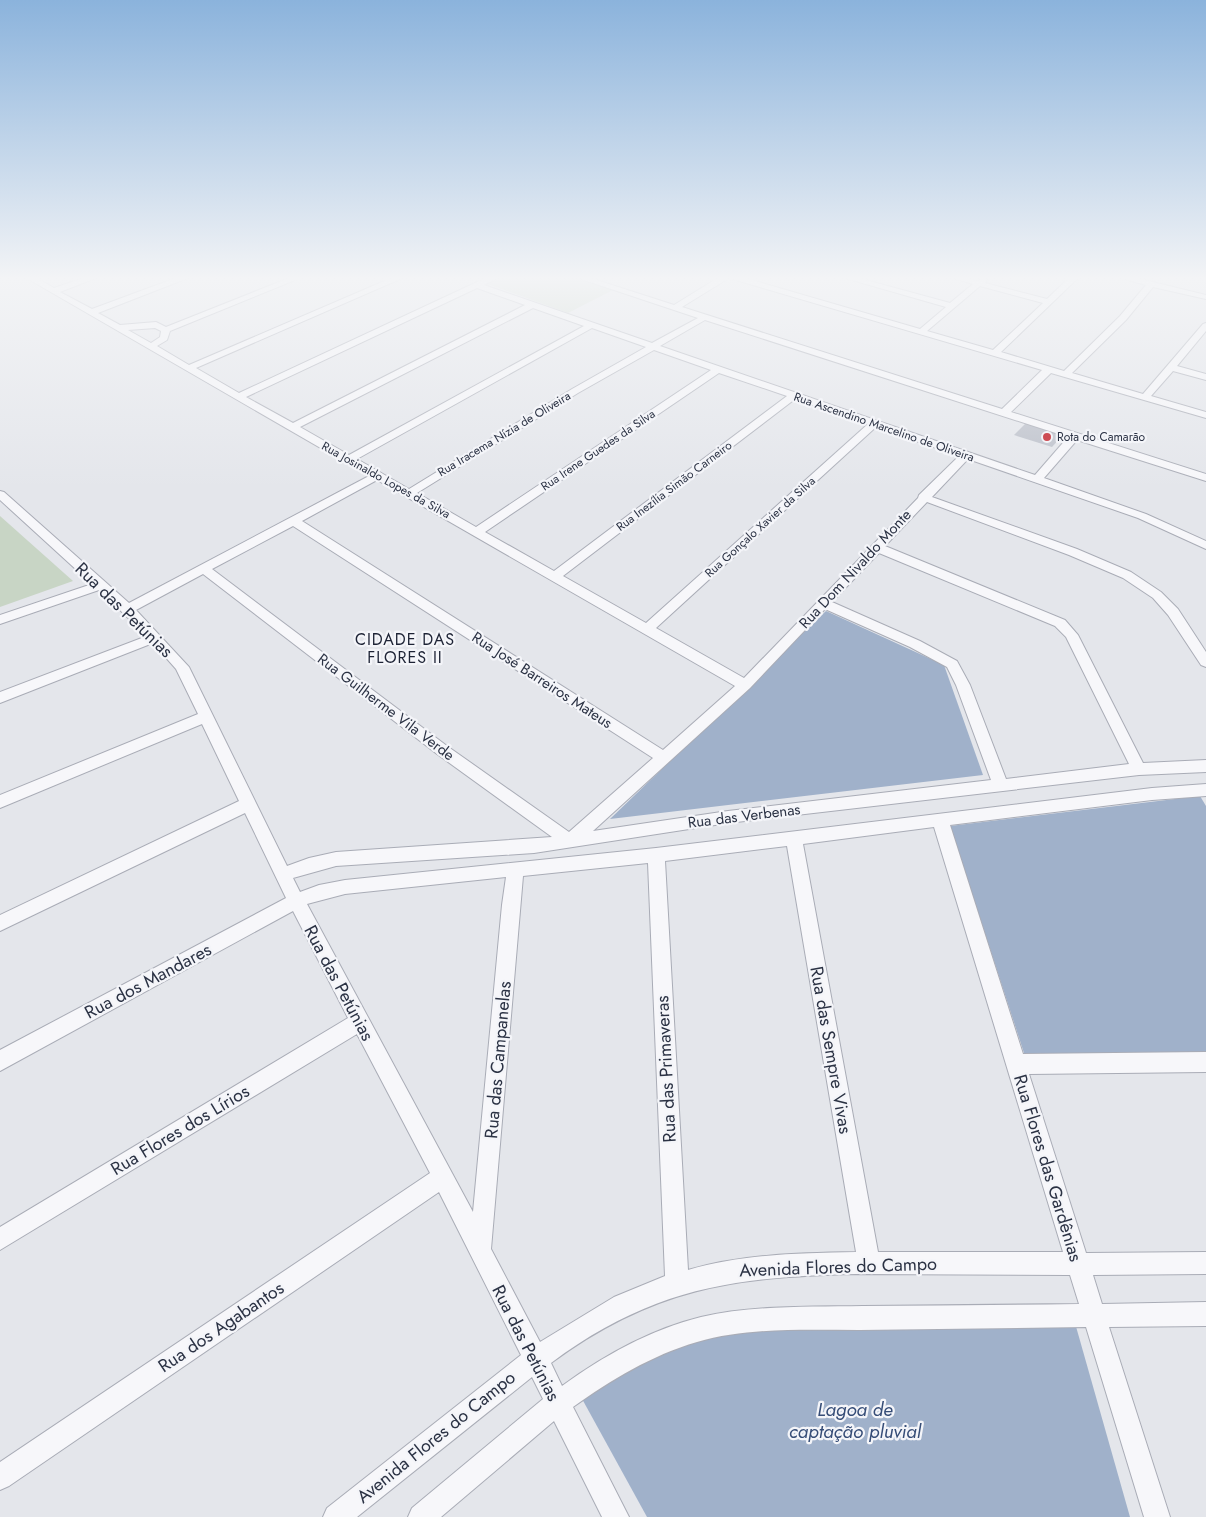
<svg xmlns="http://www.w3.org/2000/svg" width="1206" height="1517" font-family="Jost,sans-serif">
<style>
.green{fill:#c8d5c5}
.water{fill:#a0b1ca}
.building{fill:#bbbfc9}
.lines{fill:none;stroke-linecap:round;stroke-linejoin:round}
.street-casing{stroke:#a9acb6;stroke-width:2}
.street{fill:#f7f7fa;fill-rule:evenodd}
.poi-dot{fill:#cd4c54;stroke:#f4f5f9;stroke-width:2}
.labels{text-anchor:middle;stroke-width:4.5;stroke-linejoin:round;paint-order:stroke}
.far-street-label{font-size:12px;fill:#2b3244;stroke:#f4f5f9}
.far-poi-label{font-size:12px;fill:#2b3244;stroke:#f4f5f9;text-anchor:start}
.street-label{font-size:15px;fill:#2b3244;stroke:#f4f5f9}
.neighbourhood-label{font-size:16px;letter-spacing:1px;fill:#1d2335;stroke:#f4f5f9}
.near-street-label{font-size:18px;fill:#2b3244;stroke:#f4f5f9}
.near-water-label{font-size:19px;font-style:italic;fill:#364d77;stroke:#f4f5f9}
</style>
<rect width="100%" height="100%" fill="#e4e6eb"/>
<g class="green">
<polygon points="502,276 570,276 613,290 568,313 485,283"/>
<polygon points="0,516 73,581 0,607"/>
</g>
<g class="water">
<polygon points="826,611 944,665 983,775 610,819"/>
<polygon points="1200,796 1206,806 1206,1053 1024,1053 950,826"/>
<polygon points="1075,1323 1130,1517 647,1517 581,1397 691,1338 753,1329"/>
</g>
<polygon class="building" points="1026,423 1063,435 1052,447 1014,435"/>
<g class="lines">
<defs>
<path id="street" d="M23 276H33L54 288 89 276H101L60 292 92 309 181 276H193L98 313 120 325 156 322 166 327 294 276H305L170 331 167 340 157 346 189 365 396 276H407L196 368 239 393 490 276H501L484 285 652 343 698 318 572 276H584L674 305 721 276H738L920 329 946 307 838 276H851L950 303 973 284 946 276H960L977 281 983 278 987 280 985 283 1047 299 1071 276H1080L1001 352 1064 371 1120 316 1146 285 1114 276H1128L1206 295V299L1153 287 1126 320 1072 373 1143 394 1203 324 1206 323V331L1177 366 1206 374V380L1173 371 1151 396 1206 412V418L1051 373 1011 412 1206 474V481L1077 440 1044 478 1146 514 1206 541V549L1138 518 968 459 932 497 1077 549 1131 572 1161 592 1178 609 1206 652V667L1201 665 1168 615 1153 598 1123 578 1069 555 927 502 885 546 1065 620 1078 635 1143 763 1206 760V772L1139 775 728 823 534 853 336 866 293 878 300 892 319 885 345 880 656 848 1152 788 1206 784V796L1152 800 950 825 1023 1054 1206 1052V1072L1029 1074 1086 1253 1206 1252V1274L1093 1275 1102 1304 1206 1302V1326L1109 1327 1170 1517H1144L1086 1327C1010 1328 935 1329 859 1330 806 1330 748 1327 697 1342 652 1355 611 1380 573 1407L629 1517H602L554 1421 441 1517H408L412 1508 543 1399 532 1377 357 1517H323L327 1508 521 1355 439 1192 9 1486 0 1490V1462L430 1173 357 1034 0 1250V1227L348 1018 293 911 0 1071V1050L286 898 245 813 0 931V915L239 801 202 724 0 808V795L198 714 176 669 153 643 0 703V692L147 636 99 590 0 624V615L92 584 0 500V491L4 492 129 603 369 476ZM729 278 1042 370 1002 409 682 307ZM980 286 1043 303 993 350 927 331ZM477 288 525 305 293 423 246 397ZM533 308 584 326 349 455 300 427ZM705 320 1068 437 1035 475 660 346ZM155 328 161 331 160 337 151 343 128 330ZM592 328 646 347 572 389 409 489 357 459ZM654 350 711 370 476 527 417 493 578 393ZM719 373 787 396 554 571 485 532ZM795 399 868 424 646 623 563 576ZM876 427 959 456 919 495 918 498 744 678 656 628ZM377 480 735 686 663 750 302 521ZM293 526 653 758 569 832 447 746 212 569ZM879 553 1055 626 1066 637 1129 764 1006 779 970 685 957 661 920 641 832 602ZM203 574 437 754 552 837 336 852 309 858 287 866 189 667 136 610ZM825 609 910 647 947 667 956 685 991 780 728 811 593 831 750 688ZM934 827 1063 1252H878L803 844ZM787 846 856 1252C800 1253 742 1254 688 1270L665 861ZM648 863 665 1276 614 1297 540 1342 491 1249 523 876ZM506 877 502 905 473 1212 307 904 345 894ZM856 1274 1070 1275 1079 1304C1007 1305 935 1306 863 1306 810 1307 753 1305 701 1317 652 1329 603 1356 562 1386L551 1363C652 1288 733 1277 856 1274Z"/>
</defs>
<use href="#street" class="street-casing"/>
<use href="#street" class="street"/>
</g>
<linearGradient id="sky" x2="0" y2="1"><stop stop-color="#8bb3dc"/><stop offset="0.57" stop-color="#f3f4f6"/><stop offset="1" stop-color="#f3f4f6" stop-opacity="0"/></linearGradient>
<rect width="1206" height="488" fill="url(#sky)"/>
<circle class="poi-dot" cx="1047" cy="437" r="5"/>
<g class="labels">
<g class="far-street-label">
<text transform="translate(884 427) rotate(19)" y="4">Rua Ascendino Marcelino de Oliveira</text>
<text transform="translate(504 434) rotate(-31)" y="4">Rua Iracema Nízia de Oliveira</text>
<text transform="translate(598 450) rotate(-34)" y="4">Rua Irene Guedes da Silva</text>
<text transform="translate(386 480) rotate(29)" y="4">Rua Josinaldo Lopes da Silva</text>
<text transform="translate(674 486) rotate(-37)" y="4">Rua Inezília Simão Carneiro</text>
<text transform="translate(760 527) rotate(-42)" y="4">Rua Gonçalo Xavier da Silva</text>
</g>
<g class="far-poi-label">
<text x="1057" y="441">Rota do Camarão</text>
</g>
<g class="street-label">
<text transform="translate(855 569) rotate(-47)" y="5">Rua Dom Nivaldo Monte</text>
<text transform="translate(542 680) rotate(33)" y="5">Rua José Barreiros Mateus</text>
<text transform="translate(386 707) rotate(37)" y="5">Rua Guilherme Vila Verde</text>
<text transform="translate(744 816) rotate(-7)" y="5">Rua das Verbenas</text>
</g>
<g class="neighbourhood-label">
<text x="405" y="645">CIDADE DAS<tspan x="405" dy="18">FLORES II</tspan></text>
</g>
<g class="near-street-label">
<text transform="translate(124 610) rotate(44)" y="6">Rua das Petúnias</text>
<text transform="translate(148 981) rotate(-28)" y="6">Rua dos Mandares</text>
<text transform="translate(339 983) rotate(62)" y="6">Rua das Petúnias</text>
<text transform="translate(831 1050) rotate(80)" y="6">Rua das Sempre Vivas</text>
<text transform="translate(498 1060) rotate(-85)" y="6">Rua das Campanelas</text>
<text transform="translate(666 1069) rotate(-93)" y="6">Rua das Primaveras</text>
<text transform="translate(180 1130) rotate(-31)" y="6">Rua Flores dos Lírios</text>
<text transform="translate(1048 1168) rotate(73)" y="6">Rua Flores das Gardênias</text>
<text transform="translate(838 1267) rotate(-2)" y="6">Avenida Flores do Campo</text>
<text transform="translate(221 1327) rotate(-34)" y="6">Rua dos Agabantos</text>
<text transform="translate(526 1343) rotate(63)" y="6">Rua das Petúnias</text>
<text transform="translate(436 1437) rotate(-39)" y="6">Avenida Flores do Campo</text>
</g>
<g class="near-water-label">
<text x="855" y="1416">Lagoa de<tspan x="855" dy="22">captação pluvial</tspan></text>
</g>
</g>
</svg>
